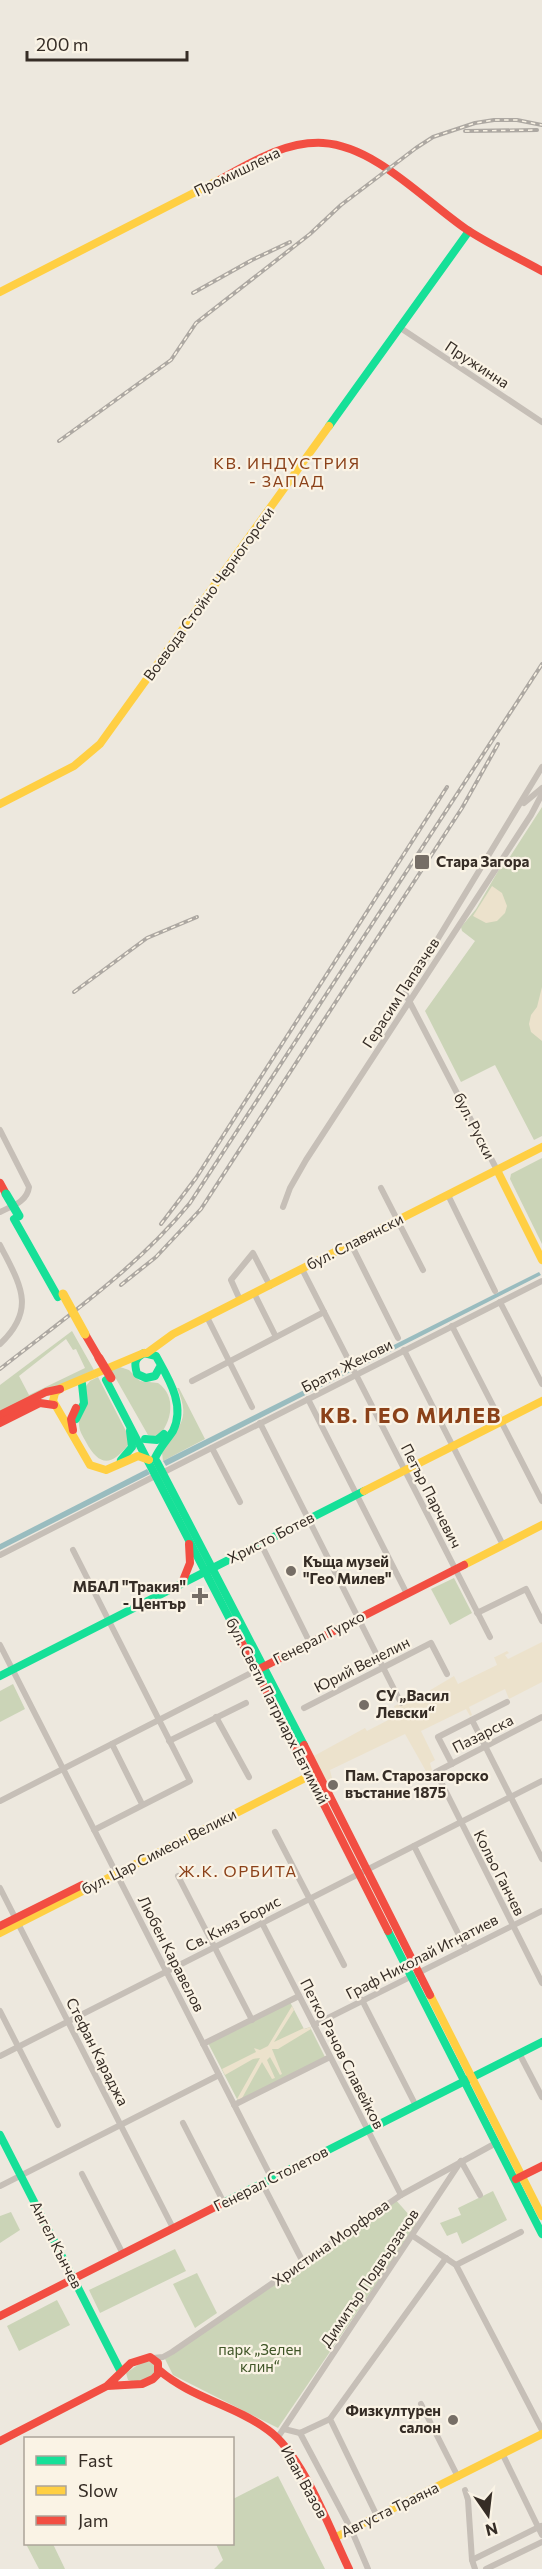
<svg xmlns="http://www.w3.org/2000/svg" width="542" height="2569" font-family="Commissioner,sans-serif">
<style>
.green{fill:#cbd4b7;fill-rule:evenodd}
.plaza{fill:#ece2cc}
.water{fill:#99bcbf}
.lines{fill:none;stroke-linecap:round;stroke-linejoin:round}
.street{stroke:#c6bfb7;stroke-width:6}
.fast{stroke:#16e098;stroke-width:8}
.slow{stroke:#ffcf43;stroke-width:8}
.jam{stroke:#f24e42;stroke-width:8}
.rail-casing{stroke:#ada8a2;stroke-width:4}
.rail{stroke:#faf3e5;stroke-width:1.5;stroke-dasharray:4.5;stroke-linecap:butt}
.fast-bridge{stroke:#16e098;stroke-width:9}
.slow-bridge{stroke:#ffcf43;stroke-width:9}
.jam-bridge{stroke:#f24e42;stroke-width:9}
.poi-dot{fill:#766e66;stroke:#faf3e5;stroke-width:2}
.labels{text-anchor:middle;stroke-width:4.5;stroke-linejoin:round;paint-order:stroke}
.street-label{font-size:15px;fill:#362d26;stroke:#faf3e5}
.poi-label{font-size:15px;font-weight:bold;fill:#362d26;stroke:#faf3e5;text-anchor:start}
.park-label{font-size:15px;fill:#405628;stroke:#faf3e5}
.neighbourhood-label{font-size:16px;letter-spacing:1.5px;fill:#8b4119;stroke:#faf3e5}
.district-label{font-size:21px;font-weight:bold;letter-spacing:1.5px;fill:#8b4119;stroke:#faf3e5}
</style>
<rect width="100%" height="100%" fill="#ede8de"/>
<g class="green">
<polygon points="542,807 542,1136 534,1140 495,1065 461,1082 425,1011 475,941 462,931 461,927 476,909 501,866 504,866"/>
<polygon points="542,1158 542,1244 510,1179 511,1174"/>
<path d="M72 1331 94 1370 0 1412V1385ZM66 1339 73 1350 76 1349 85 1368 29 1395 19 1376Z"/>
<path d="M120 1367 129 1370 140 1381 158 1383C177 1396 172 1422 158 1437L148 1435 111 1370Z"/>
<path d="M98 1377 127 1433 128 1445C111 1467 99 1466 86 1442 83 1436 79 1431 79 1424 78 1412 84 1398 86 1386L90 1381Z"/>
<path d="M177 1388H179L205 1439 163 1461 162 1453C175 1426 193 1424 177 1388Z"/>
<polygon points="454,1578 472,1613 450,1625 431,1589"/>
<polygon points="13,1684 25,1709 0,1722 0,1691"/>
<polygon points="290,2002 304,2029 310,2027 325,2057 238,2101 208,2043"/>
<polygon points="493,2191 507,2220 462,2244 457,2232 447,2236 440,2223 461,2215 458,2208"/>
<polygon points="395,2199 417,2224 278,2428 173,2375 165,2359"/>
<polygon points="11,2212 20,2230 0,2243 0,2216"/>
<polygon points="175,2249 186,2271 100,2313 89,2290"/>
<polygon points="197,2273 217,2313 195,2328 173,2284"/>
<polygon points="57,2300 70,2325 19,2351 7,2326"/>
<path d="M145 2360 154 2364 156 2371C149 2379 138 2384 128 2380L126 2373Z"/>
<polygon points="278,2476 325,2569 214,2569 223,2560 216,2544 232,2544 233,2499"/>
<polygon points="26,2544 53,2544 65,2569 39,2569"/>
</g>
<g class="plaza">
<polygon points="492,886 502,893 507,906 505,913 497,921 486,923 473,916"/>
<polygon points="542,987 542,1041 531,1032 529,1024 531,1015 537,1007"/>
<polygon points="542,1642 542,1682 509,1699 505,1689 469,1707 472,1715 470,1716 466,1709 421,1731 435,1760 430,1763 432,1770 427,1773 405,1734 330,1770 332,1778 330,1788 312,1757 365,1728 367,1731 398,1715 394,1706 401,1703 415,1696 417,1698 454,1676 458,1684 497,1665 494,1657 495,1657 507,1651 509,1653 505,1655 508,1659"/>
<polygon points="292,2006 294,2010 274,2042 304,2028 305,2029 310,2027 311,2029 278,2049 272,2049 282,2074 280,2075 270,2057 267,2060 275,2078 272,2079 262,2062 241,2100 237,2099 260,2058 253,2059 225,2075 222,2069 256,2052 254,2048 260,2050 268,2046"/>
</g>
<g class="water">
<polygon points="539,1272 541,1275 166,1466 163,1461"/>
<polygon points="147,1469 150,1474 0,1550 0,1544"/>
</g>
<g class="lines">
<g class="street">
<polyline points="399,327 542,422"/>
<polyline points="524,803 542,788"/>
<path d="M0 1130 29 1187C27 1202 12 1206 0 1212"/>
<polyline points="497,1170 405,993 542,767"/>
<polyline points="381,1188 423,1270"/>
<polyline points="448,1195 495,1291"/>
<polyline points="283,1207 290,1188 306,1160 531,815 542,794"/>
<polyline points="351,1244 398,1338"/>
<path d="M0 1245C19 1283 38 1308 0 1344"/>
<polyline points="302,1269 490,1637"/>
<polyline points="254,1293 276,1337"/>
<polyline points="240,1300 231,1280 253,1253 270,1286"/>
<polyline points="500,1302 542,1384"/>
<polyline points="207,1317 252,1407"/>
<polyline points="452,1326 542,1501"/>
<polyline points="404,1350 503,1545"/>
<polyline points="192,1381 324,1312"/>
<polyline points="308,1399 407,1594"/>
<polyline points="260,1423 401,1703"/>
<polyline points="212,1448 240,1502"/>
<polyline points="162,1473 542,1281"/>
<polyline points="261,1544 310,1643"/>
<polyline points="73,1550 190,1781 94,1830"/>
<polyline points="0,1555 157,1475"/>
<polyline points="477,1613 526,1589 542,1621"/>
<polyline points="0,1645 272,2179"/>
<polyline points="304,1708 431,1643 447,1674"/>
<polyline points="216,1717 249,1777"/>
<polyline points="542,1717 436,1772 542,1983"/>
<polyline points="472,1720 542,1859"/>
<polyline points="169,1741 246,1703"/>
<polyline points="112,1744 142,1804"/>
<polyline points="452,1764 438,1737 507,1702"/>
<polyline points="0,1801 255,1671"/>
<polyline points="275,1832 344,1965"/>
<polyline points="414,1846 466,1949"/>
<polyline points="178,1876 252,2020"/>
<polyline points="0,1888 173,2228"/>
<polyline points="262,1923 401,2195"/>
<polyline points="362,2000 416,2106"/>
<polyline points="0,2011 58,2125"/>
<polyline points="314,2025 542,1911"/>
<polyline points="203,2044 299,1996"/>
<polyline points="519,2053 542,2097"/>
<polyline points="0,2056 542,1781"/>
<polyline points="234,2105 330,2057"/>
<polyline points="183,2123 224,2203"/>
<polyline points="461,2161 480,2195"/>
<polyline points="82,2174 123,2254"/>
<polyline points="262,2183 304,2264"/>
<polyline points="0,2186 219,2075"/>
<polyline points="413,2236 456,2265 542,2430"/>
<polyline points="456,2265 521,2232"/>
<polyline points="153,2358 163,2357 172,2352 401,2195 496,2143"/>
<polyline points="421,2404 458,2477"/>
<polyline points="284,2429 300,2433 330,2419"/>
<polyline points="300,2433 351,2529 368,2569"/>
<polyline points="278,2437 461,2161"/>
<polyline points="503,2455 542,2535"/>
<polyline points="465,2490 468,2500 472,2560 475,2569"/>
<polyline points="377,2516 330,2419 446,2258"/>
<polyline points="472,2560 541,2526"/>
<polyline points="486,2569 542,2542"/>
</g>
<g class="fast">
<polyline points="329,426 469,231"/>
<polyline points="14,1219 58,1297"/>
<polyline points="106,1380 238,1635"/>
<polyline points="76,1419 84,1403 82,1384"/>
<polyline points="145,1439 157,1440 164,1434"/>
<path d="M155 1458C160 1447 167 1440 173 1431 186 1405 168 1378 156 1356L144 1353C134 1359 134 1363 137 1374L146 1378 155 1376 160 1367"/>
<polyline points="121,1460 132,1447 130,1431"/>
<polyline points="157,1462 304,1745"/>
<polyline points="0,1676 364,1491"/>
<polyline points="388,1931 542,2234"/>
<polyline points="0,2135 121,2372"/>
<polyline points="225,2202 542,2042"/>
</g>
<g class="slow">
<polyline points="0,292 221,179"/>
<polyline points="0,804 74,766 100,744 329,426"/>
<polyline points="497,1170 542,1260"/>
<polyline points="144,1353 61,1388 55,1393 53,1401 90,1465 106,1470 138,1456 149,1460"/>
<polyline points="147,1353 173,1334 542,1147"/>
<polyline points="364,1491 542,1401"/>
<polyline points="464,1565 542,1525"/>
<polyline points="0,1933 315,1773"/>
<polyline points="430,1995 542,2216"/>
<polyline points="334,2538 542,2434"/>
</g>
<g class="jam">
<path d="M221 179C252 162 286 141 323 143 375 146 425 201 466 229 490 245 517 257 542 271"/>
<polyline points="0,1183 6,1194"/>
<polyline points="85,1334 99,1358"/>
<polyline points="0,1415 46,1392 60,1389"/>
<polyline points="0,1423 40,1403 54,1405"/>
<polyline points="73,1430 71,1419 76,1408"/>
<polyline points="182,1583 190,1563 189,1544"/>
<polyline points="238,1635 388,1931"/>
<polyline points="259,1669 464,1565"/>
<polyline points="304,1745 430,1995"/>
<polyline points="0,1926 82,1885"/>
<polyline points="516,2179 542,2166"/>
<polyline points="0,2316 225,2202"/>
<path d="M159 2370C191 2398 234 2405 268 2430 303 2455 330 2530 349 2569"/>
<polyline points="0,2441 107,2386 142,2384 153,2379 158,2374 158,2363 150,2357 131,2363 107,2386"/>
</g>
<defs>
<g id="rail">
<polyline points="465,131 537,130"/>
<polyline points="193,293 252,260 290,242"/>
<polyline points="59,441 171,360 196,323 310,234 341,205 416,148 433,137 475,123 494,120 517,120 542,125"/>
<polyline points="74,992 147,938 197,917"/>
<polyline points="161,1224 196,1178 447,787"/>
<polyline points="121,1285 156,1257 201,1209 462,808 498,744"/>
<path d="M0 1369C66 1317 136 1269 190 1203L542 664"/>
</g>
</defs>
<use href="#rail" class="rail-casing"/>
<use href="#rail" class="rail"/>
<polyline class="fast-bridge" points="6,1194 19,1216"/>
<polyline class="slow-bridge" points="63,1294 85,1334"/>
<polyline class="jam-bridge" points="99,1358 111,1378"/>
</g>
<g class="poi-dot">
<rect x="414" y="854" width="16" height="16" rx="3"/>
<circle cx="291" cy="1571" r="6"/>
<path d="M197 1587h6v6h6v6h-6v6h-6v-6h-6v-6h6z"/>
<circle cx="364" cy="1705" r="6"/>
<circle cx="333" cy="1785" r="6"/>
<circle cx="453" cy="2420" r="6"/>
</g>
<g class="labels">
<g class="street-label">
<text transform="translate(237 172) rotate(-26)" y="5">Промишлена</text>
<text transform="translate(477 365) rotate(33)" y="5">Пружинна</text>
<text transform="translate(209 594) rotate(-54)" y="5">Воевода Стойно Черногорски</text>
<text transform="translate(401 993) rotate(-57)" y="5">Герасим Папазчев</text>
<text transform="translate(474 1126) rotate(63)" y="5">бул. Руски</text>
<text transform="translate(355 1242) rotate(-27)" y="5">бул. Славянски</text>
<text transform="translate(347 1366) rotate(-27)" y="5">Братя Жекови</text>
<text transform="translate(431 1496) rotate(63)" y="5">Петър Парчевич</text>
<text transform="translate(271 1538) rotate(-27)" y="5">Христо Ботев</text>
<text transform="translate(319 1638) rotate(-27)" y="5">Генерал Гурко</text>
<text transform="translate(362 1665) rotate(-27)" y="5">Юрий Венелин</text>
<text transform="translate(277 1711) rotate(63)" y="5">бул. Свети Патриарх Евтимий</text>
<text transform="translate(483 1734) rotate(-27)" y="5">Пазарска</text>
<text transform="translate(159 1852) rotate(-27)" y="5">бул. Цар Симеон Велики</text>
<text transform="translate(499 1873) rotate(63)" y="5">Кольо Ганчев</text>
<text transform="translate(233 1924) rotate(-27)" y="5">Св. Княз Борис</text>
<text transform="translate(171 1954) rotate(63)" y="5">Любен Каравелов</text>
<text transform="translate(422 1957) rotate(-27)" y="5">Граф Николай Игнатиев</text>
<text transform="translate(97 2052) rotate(63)" y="5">Стефан Караджа</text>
<text transform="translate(342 2054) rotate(63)" y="5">Петко Рачов Славейков</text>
<text transform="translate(271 2179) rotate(-27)" y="5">Генерал Столетов</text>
<text transform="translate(331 2243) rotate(-35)" y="5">Христина Морфова</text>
<text transform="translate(56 2245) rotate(63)" y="5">Ангел Кънчев</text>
<text transform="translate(370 2278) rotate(-56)" y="5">Димитър Подвързачов</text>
<text transform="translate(304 2482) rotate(61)" y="5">Иван Вазов</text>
<text transform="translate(390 2510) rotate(-26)" y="5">Августа Траяна</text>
</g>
<g class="poi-label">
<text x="436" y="867">Стара Загора</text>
<text x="303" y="1567">Къща музей<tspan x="303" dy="17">"Гео Милев"</tspan></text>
<text x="186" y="1592" text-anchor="end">МБАЛ "Тракия"<tspan x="186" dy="17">- Център</tspan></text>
<text x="376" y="1701">СУ „Васил<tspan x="376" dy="17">Левски“</tspan></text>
<text x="345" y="1781">Пам. Старозагорско<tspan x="345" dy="17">въстание 1875</tspan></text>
<text x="441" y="2416" text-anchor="end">Физкултурен<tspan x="441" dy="17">салон</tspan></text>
</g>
<g class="park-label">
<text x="260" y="2355">парк „Зелен<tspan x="260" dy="17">клин“</tspan></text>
</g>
<g class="neighbourhood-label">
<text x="287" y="469">КВ. ИНДУСТРИЯ<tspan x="287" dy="18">- ЗАПАД</tspan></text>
<text x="238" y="1877">Ж.К. ОРБИТА</text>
</g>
<g class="district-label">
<text x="411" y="1423">КВ. ГЕО МИЛЕВ</text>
</g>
</g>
<rect x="24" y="2437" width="210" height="108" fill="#faf3e5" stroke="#aca499" stroke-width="1.5"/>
<rect x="36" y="2456" width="30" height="9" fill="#16e098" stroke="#aca499" stroke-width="1.5"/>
<text x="78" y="2467" font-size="18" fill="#362d26">Fast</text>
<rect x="36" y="2486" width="30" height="9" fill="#ffcf43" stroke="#aca499" stroke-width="1.5"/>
<text x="78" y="2497" font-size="18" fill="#362d26">Slow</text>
<rect x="36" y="2516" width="30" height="9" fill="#f24e42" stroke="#aca499" stroke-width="1.5"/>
<text x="78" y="2527" font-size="18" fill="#362d26">Jam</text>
<g transform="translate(488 2515) rotate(166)" stroke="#faf3e5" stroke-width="4.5" paint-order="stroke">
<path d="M0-4.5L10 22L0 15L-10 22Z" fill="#362d26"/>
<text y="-9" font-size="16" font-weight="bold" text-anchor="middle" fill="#362d26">N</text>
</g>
<path d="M27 51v9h160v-9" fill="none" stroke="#362d26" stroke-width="3"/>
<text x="36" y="51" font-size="18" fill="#362d26" stroke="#faf3e5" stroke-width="4.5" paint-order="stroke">200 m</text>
</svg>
